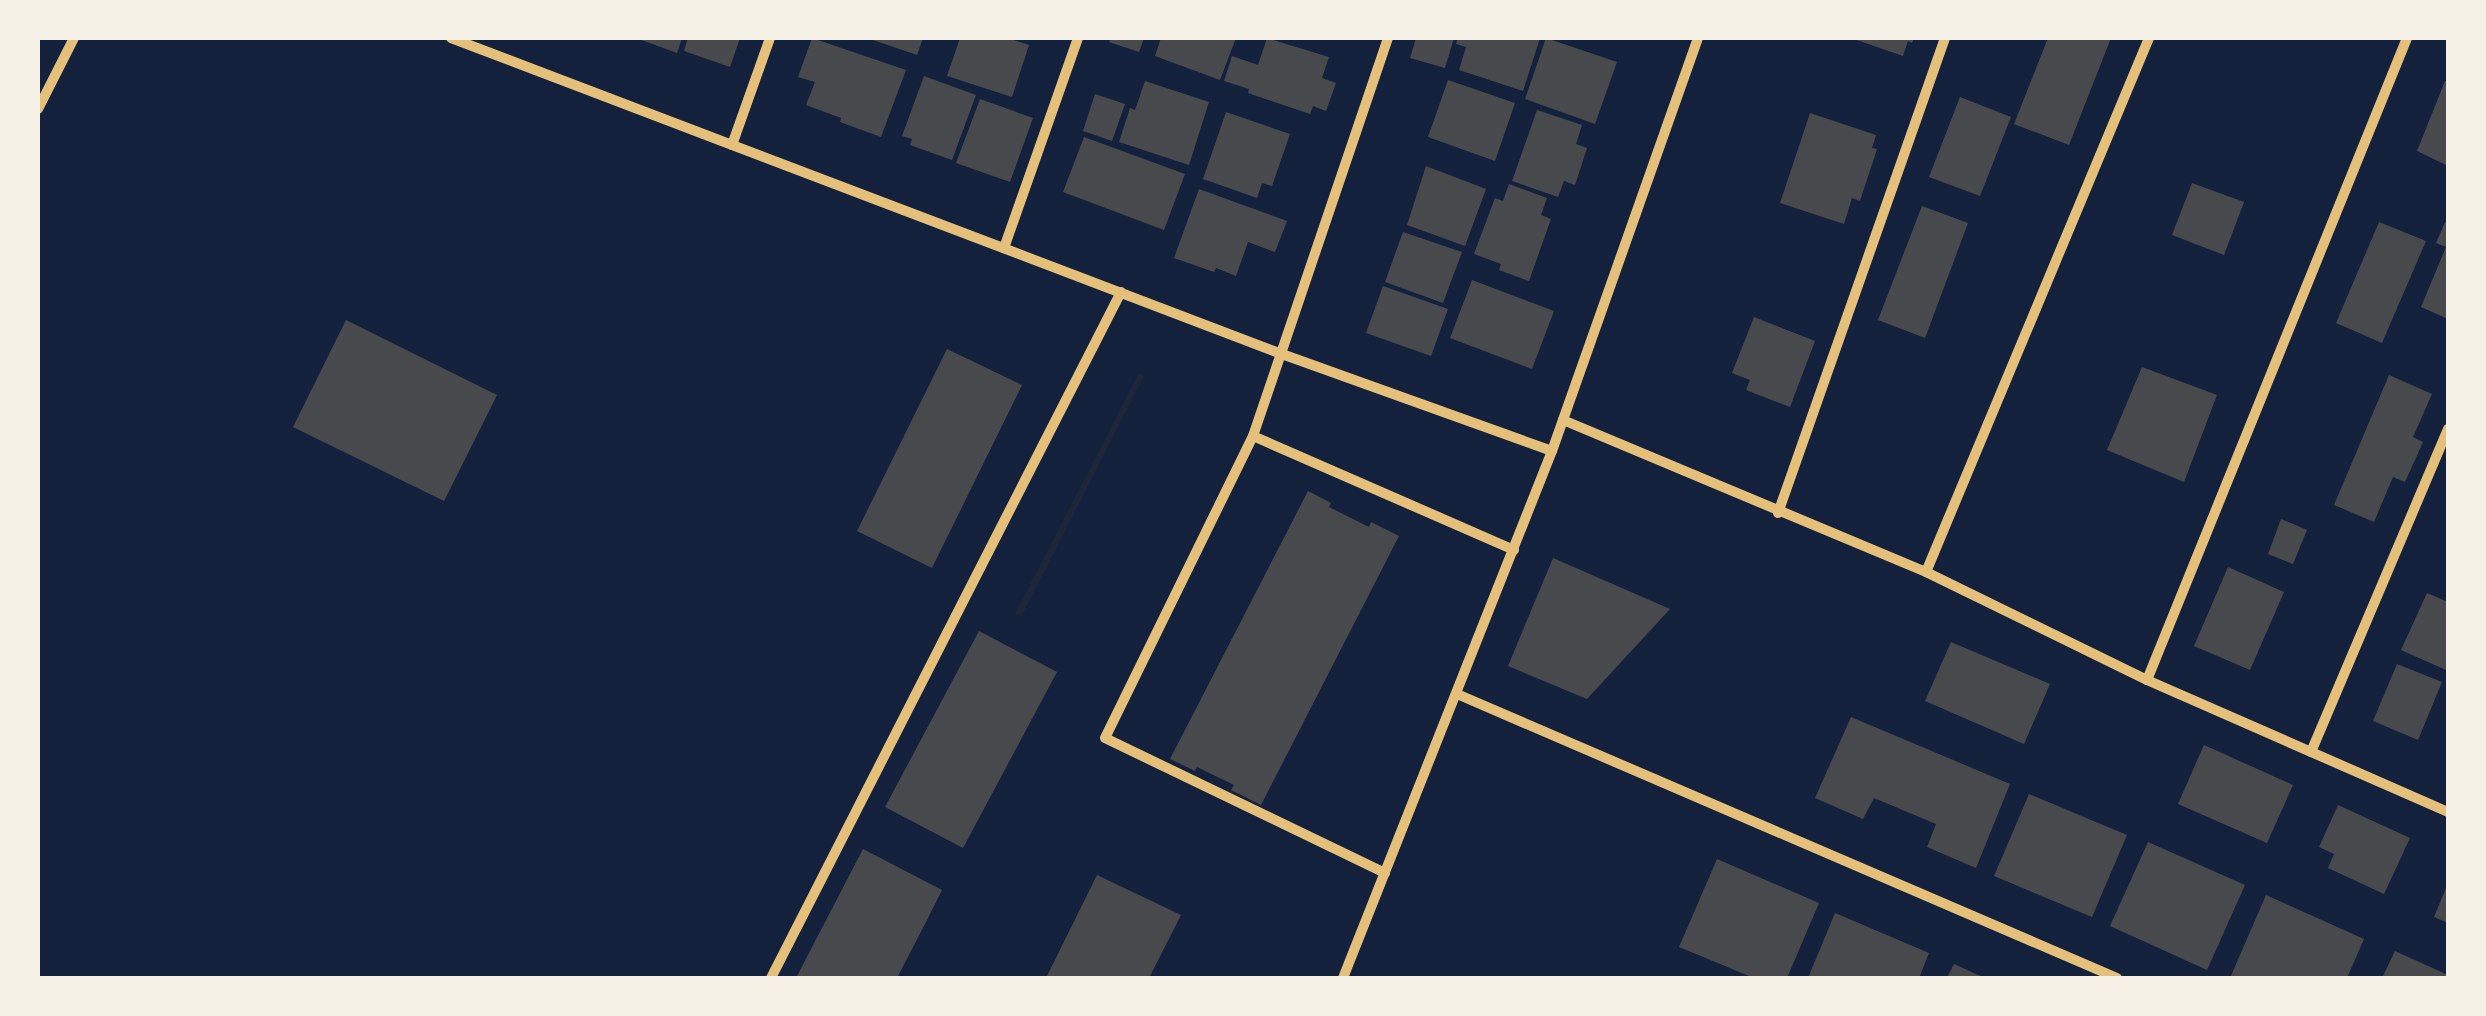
<svg xmlns="http://www.w3.org/2000/svg" width="2486" height="1016" font-family="'Roboto Condensed',sans-serif">
<style>
.green{fill:#1d2539}
.building{fill:#48494c}
.lines{fill:none;stroke-linecap:round;stroke-linejoin:round}
.minor{stroke:#e5c07b;stroke-width:10}
</style>
<rect width="100%" height="100%" fill="#14213d"/>
<polygon class="green" points="1139,373 1144,376 1021,617 1015,614"/>
<g class="building">
<polygon points="636,38 682,38 677,53"/>
<polygon points="688,38 740,38 730,67 684,51"/>
<polygon points="812,38 906,70 881,137 840,122 841,118 806,105 815,82 798,77"/>
<polygon points="867,38 923,38 917,55"/>
<polygon points="960,38 1007,38 1029,45 1012,97 947,76"/>
<polygon points="1111,38 1144,38 1139,52 1109,42"/>
<polygon points="1161,38 1236,38 1220,80 1155,56"/>
<polygon points="1267,38 1329,57 1322,78 1336,83 1326,111 1313,106 1310,114 1248,93 1249,89 1224,81 1232,56 1258,65"/>
<polygon points="1416,38 1454,38 1445,68 1410,58"/>
<polygon points="1458,38 1540,38 1523,91 1459,70 1466,47 1456,44"/>
<polygon points="1546,38 1617,62 1595,124 1525,99"/>
<polygon points="1851,38 1914,38 1912,43 1908,41 1903,56"/>
<polygon points="2048,38 2111,38 2069,145 2014,124"/>
<polygon points="924,76 976,95 952,160 910,145 912,139 902,136"/>
<polygon points="1448,80 1515,103 1495,161 1428,137"/>
<polygon points="1145,81 1209,102 1189,165 1119,142 1130,108 1135,110"/>
<polygon points="2445,81 2448,82 2448,166 2417,151"/>
<polygon points="1095,94 1125,104 1112,141 1083,131"/>
<polygon points="1960,97 2011,117 1980,196 1929,177"/>
<polygon points="980,99 1033,118 1010,182 956,163"/>
<polygon points="1537,110 1582,125 1576,144 1587,148 1575,185 1564,181 1558,197 1512,181"/>
<polygon points="1226,112 1290,134 1272,186 1262,183 1257,198 1203,179"/>
<polygon points="1810,113 1876,135 1872,148 1877,149 1860,201 1852,198 1844,224 1780,203"/>
<polygon points="1084,137 1185,174 1164,230 1063,192"/>
<polygon points="1426,166 1486,189 1465,246 1407,225"/>
<polygon points="2192,183 2244,202 2224,255 2172,235"/>
<polygon points="1509,184 1547,198 1541,215 1551,219 1529,281 1499,270 1501,264 1474,254 1495,198 1503,201"/>
<polygon points="1199,189 1287,221 1275,252 1248,242 1236,276 1216,268 1214,272 1174,258"/>
<polygon points="1922,206 1968,223 1925,338 1878,320"/>
<polygon points="2379,222 2426,241 2382,343 2336,323"/>
<polygon points="2445,222 2448,224 2448,319 2421,307 2446,247 2436,243"/>
<polygon points="1403,232 1462,252 1443,303 1385,282"/>
<polygon points="1472,280 1554,311 1532,369 1450,338"/>
<polygon points="1383,286 1448,309 1431,356 1366,333"/>
<polygon points="1754,317 1815,341 1790,407 1746,390 1750,380 1732,373"/>
<polygon points="346,320 497,395 444,501 293,427"/>
<polygon points="947,349 1022,385 932,568 857,531"/>
<polygon points="2142,367 2217,395 2184,482 2107,450"/>
<polygon points="2389,375 2432,394 2413,437 2423,442 2405,482 2393,477 2374,522 2334,505"/>
<polygon points="1308,491 1331,503 1329,507 1369,527 1371,522 1399,536 1261,805 1231,790 1234,785 1197,767 1195,771 1170,759"/>
<polygon points="2281,519 2307,530 2293,564 2268,554"/>
<polygon points="1553,558 1670,609 1587,699 1508,666"/>
<polygon points="2228,567 2284,592 2250,670 2194,646"/>
<polygon points="2427,593 2448,602 2446,670 2401,650"/>
<polygon points="979,631 1057,672 963,848 885,807"/>
<polygon points="1951,642 2050,684 2024,744 1925,701"/>
<polygon points="2397,664 2442,682 2418,740 2373,721"/>
<polygon points="1851,717 2010,784 1976,868 1927,847 1936,824 1874,798 1863,819 1815,798"/>
<polygon points="2204,745 2293,785 2267,843 2178,804"/>
<polygon points="2029,794 2127,835 2092,917 1994,876"/>
<polygon points="2338,805 2410,838 2384,894 2328,868 2334,854 2319,847"/>
<polygon points="2148,842 2245,885 2207,970 2110,926"/>
<polygon points="863,849 942,890 927,920 897,978 796,978"/>
<polygon points="1717,859 1819,903 1787,978 1754,978 1679,947"/>
<polygon points="1097,875 1181,915 1149,978 1046,978"/>
<polygon points="2448,883 2448,923 2434,917"/>
<polygon points="2266,895 2364,939 2347,978 2230,978"/>
<polygon points="1835,913 1929,953 1919,978 1808,978"/>
<polygon points="2395,951 2448,975 2448,978 2382,978"/>
<polygon points="1954,964 1985,978 1947,978"/>
</g>
<g class="lines">
<g class="minor">
<polyline points="451,38 1279,353 1552,451"/>
<polyline points="38,109 74,38"/>
<polyline points="732,145 770,38"/>
<polyline points="1004,248 1078,38"/>
<polyline points="1563,420 1926,572 2147,680 2448,812"/>
<polyline points="1253,436 1514,550"/>
<polyline points="1778,513 1945,38"/>
<polyline points="1926,572 2149,38"/>
<polyline points="2147,680 2407,38"/>
<polyline points="1457,694 2117,978"/>
<polyline points="2311,752 2448,429"/>
<polyline points="1385,873 1105,738 1253,436 1388,38"/>
<polyline points="771,978 1121,292"/>
<polyline points="1343,978 1552,451 1698,38"/>
</g>
</g>
<rect width="2486" height="1016" fill="none" stroke="#f6f1e7" stroke-width="80"/>
</svg>
